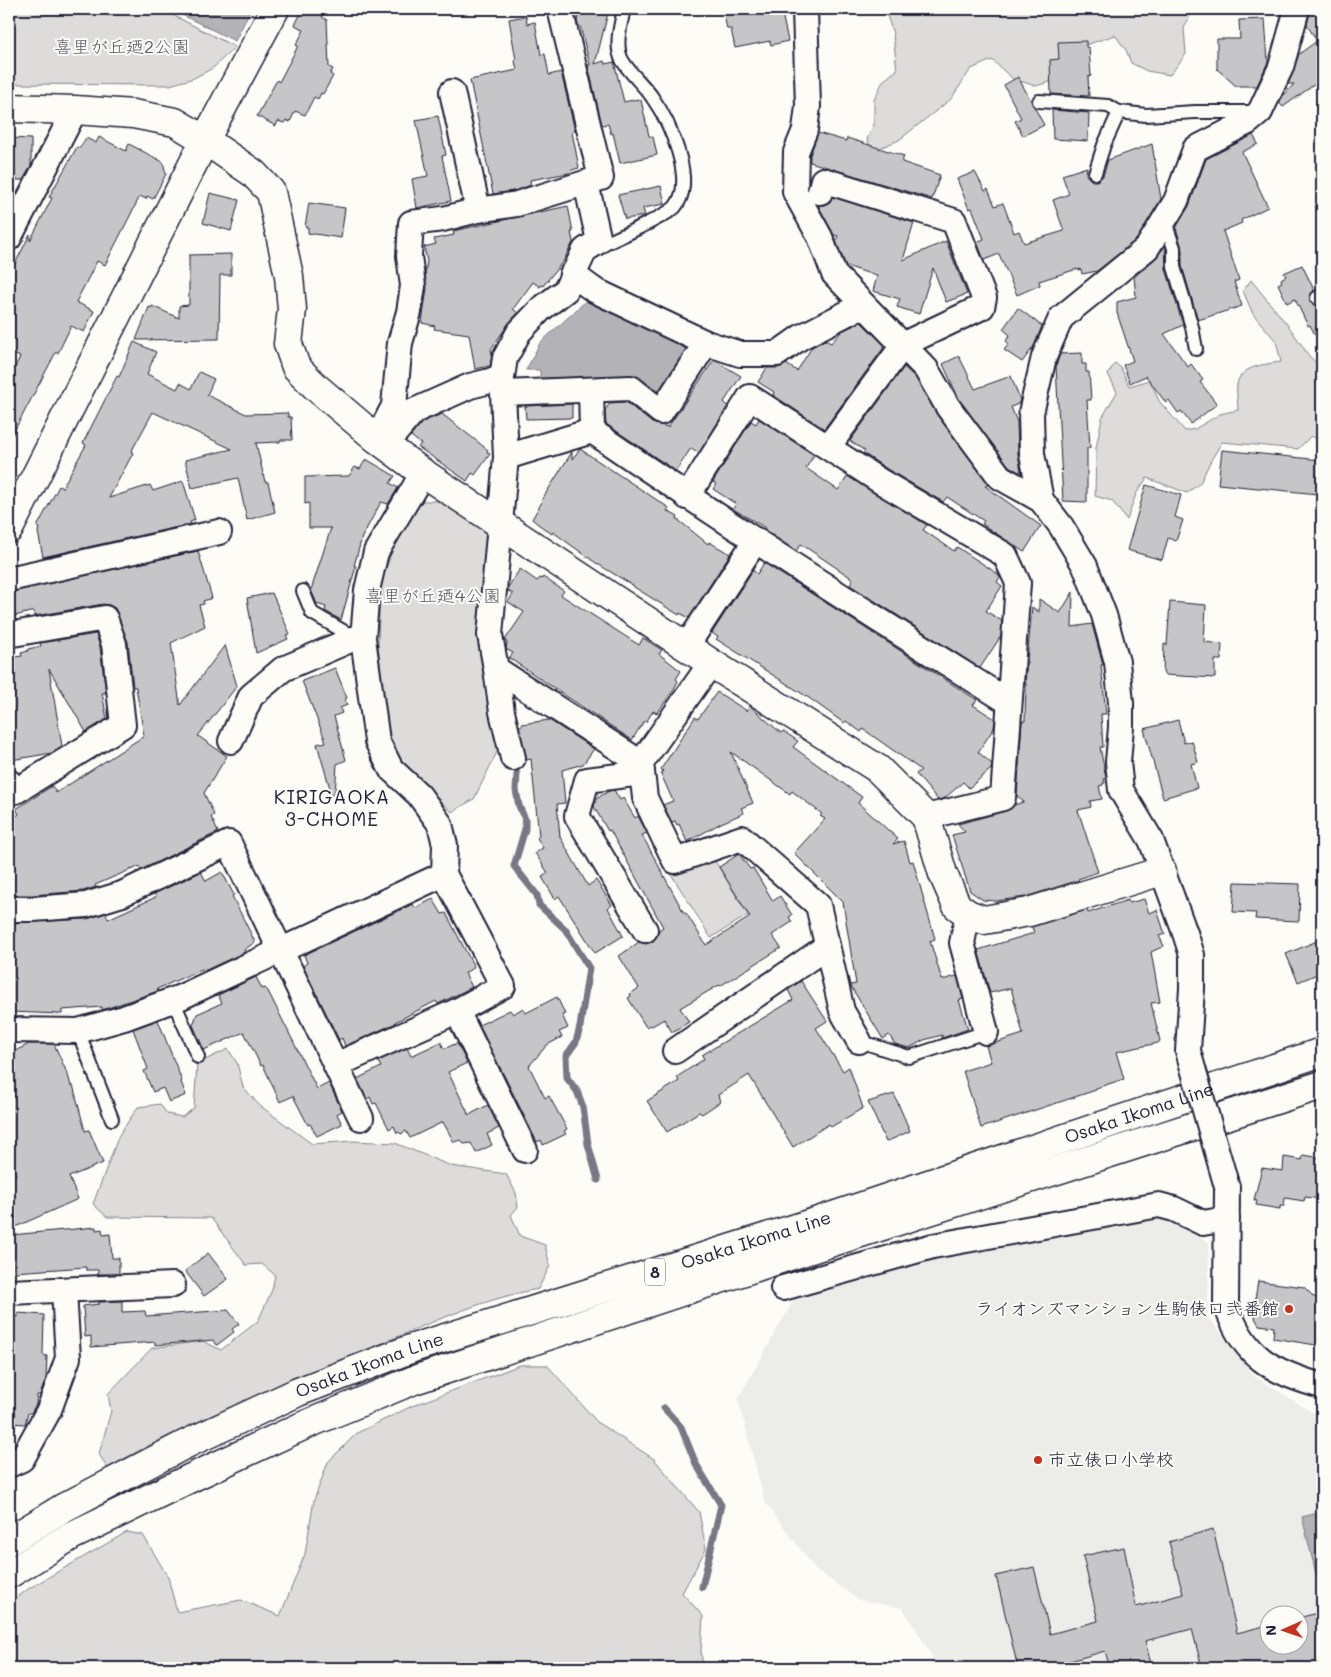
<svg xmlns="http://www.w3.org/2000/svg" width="1331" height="1677" font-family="Mali,'Klee One',sans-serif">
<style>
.built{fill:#ecece9;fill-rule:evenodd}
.green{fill:#dddcdb;stroke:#807f8b}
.water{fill:#b2b2b7;stroke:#787885}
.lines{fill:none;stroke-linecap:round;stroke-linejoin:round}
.stream{stroke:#787885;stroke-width:7}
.building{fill:#c6c6c8;stroke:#22223b}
.service-casing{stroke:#22223b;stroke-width:16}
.minor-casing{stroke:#22223b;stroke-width:28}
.tertiary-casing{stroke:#22223b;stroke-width:31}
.primary-casing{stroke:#22223b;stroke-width:31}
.service{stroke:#fdfcf7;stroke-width:12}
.minor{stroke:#fdfcf7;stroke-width:24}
.tertiary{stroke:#fdfcf7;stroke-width:28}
.primary{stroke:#fdfcf7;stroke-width:28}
.minor-bridge-casing{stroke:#22223b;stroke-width:28;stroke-linecap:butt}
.minor-bridge{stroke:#fdfcf7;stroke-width:24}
.poi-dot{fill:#c8321e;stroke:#fdfcf7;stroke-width:2}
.labels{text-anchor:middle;stroke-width:4;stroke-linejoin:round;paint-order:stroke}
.shield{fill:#fdfcf7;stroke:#646373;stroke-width:1}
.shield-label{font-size:16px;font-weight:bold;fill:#22223b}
.park-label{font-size:18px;fill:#5a5a6b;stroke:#fdfcf7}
.street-label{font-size:18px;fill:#22223b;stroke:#fdfcf7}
.poi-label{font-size:18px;fill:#22223b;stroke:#fdfcf7;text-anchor:end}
.neighbourhood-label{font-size:19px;letter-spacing:1px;fill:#22223b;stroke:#fdfcf7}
</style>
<rect width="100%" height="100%" fill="#fdfcf7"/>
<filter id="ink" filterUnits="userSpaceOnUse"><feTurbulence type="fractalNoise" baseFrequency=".02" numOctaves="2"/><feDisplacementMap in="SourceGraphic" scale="10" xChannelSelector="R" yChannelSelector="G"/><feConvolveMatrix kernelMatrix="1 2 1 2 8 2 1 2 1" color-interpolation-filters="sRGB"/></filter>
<g filter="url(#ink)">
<path class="built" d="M1163 1216 1209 1243 1208 1317 1254 1376 1322 1418V1668H936L931 1654 903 1608 859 1600 816 1570 765 1502 738 1399 796 1296 903 1262ZM1268 1614H1298V1644H1268Z"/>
<g class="green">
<polygon points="9,9 161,9 235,47 213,68 194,78 170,85 9,84"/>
<polygon points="885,9 1194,9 1184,28 1186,54 1170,75 1147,71 1131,63 1126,50 1115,35 1089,44 1070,47 1059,79 1036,86 1013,79 992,60 971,69 951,99 899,140 877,149 870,147 867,139 874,125 874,100 883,81 897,70 893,34"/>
<path d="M1251 280 1290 328 1309 356 1322 368V441L1311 436 1298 449 1222 442 1211 460 1200 483 1187 493 1147 478 1136 494 1127 520 1112 501 1095 496 1096 448 1102 418 1117 392 1108 374 1115 363 1121 368 1129 386 1150 380 1159 401 1185 431 1195 429 1220 414 1238 410C1238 402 1236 393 1237 385 1239 366 1266 364 1281 362L1276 341 1253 314 1243 291Z"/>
<polygon points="422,501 440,501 480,527 489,539 482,665 499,748 474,799 452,812 412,775 391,745 384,708 378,644 380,586 393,548 411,516"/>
<polygon points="712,856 748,915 711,938 671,874"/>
<path d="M228 1049 237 1063 243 1087 259 1105 312 1144 353 1141 395 1143 451 1166 506 1174 516 1193 518 1207 511 1215 520 1236 545 1245 550 1266 538 1289C477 1300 420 1328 363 1351 276 1387 189 1422 107 1468L99 1454 111 1411 108 1394 152 1348 203 1341 221 1350 258 1321 272 1290 275 1275 262 1264 246 1265 211 1218 107 1217 93 1204 119 1135 138 1107 160 1104 167 1114 182 1117 194 1108 197 1064Z"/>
<polygon points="520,1365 547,1365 598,1423 654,1459 699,1512 706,1549 682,1593 703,1616 701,1650 703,1668 9,1668 9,1604 28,1589 127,1532 143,1535 168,1577 177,1612 241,1600 280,1616 305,1554 314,1500 328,1462 357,1433 412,1406"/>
</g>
<g class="water">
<polygon points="170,9 251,9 235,41"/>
<polygon points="587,300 698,347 661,403 540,387 540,370 526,370 540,343"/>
<polygon points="1322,1512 1322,1593 1321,1594 1302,1517"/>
</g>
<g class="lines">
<g class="stream">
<polyline points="517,774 516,790 519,806 525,819 525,829 514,866 537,895 539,905 565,929 589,968 580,1027 576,1042 566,1056 567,1078 577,1091 583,1107 588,1144 598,1180"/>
<polyline points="664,1408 681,1427 696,1464 721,1505 702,1587"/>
</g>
</g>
<g class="building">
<polygon points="303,9 327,9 322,17 327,20 329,67 333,69 330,74 333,76 323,94 321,93 318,99 314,97 305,115 295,111 290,122 286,120 284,123 278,121 276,126 257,116 277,80 279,82 298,46 296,45 304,30 295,25"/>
<polygon points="580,9 609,9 595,64 604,61 605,64 614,62 624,102 638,99 638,100 641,100 649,136 653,137 657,155 620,163 613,133 611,134 608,124 602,125 588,65 590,65 580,26 578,25 577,21"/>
<polygon points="723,9 781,9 788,41 771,45 770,41 735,48 731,29 727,29"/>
<polygon points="1316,9 1322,9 1322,79 1283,107 1279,103 1282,97 1294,84 1288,84 1299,54 1317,41 1307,25 1310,12"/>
<polygon points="526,16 527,24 535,22 541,55 545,54 549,75 561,72 575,131 572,132 579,168 572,170 569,173 530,180 531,185 514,191 493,194 470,80 517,70 515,61 516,60 509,19"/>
<polygon points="1265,19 1268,62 1257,86 1236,86 1217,69 1217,39 1240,39 1239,20"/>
<polygon points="1086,41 1086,47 1089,48 1091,76 1088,77 1089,96 1051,94 1050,60 1059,59 1058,42"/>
<polygon points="1018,77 1044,125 1023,136 1015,121 1021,118 1004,85"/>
<polygon points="1052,110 1089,113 1088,141 1053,139"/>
<polygon points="438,116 446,155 442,156 451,201 417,208 412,179 428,176 416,120"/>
<polygon points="818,133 846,141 847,138 904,156 902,162 940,175 932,199 810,162 810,155"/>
<polygon points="1253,135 1258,144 1242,152 1268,207 1241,220 1242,223 1223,231 1239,280 1234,282 1242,306 1198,320 1182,266 1182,248 1176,228 1189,206 1206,159"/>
<polygon points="99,137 126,151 129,144 163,162 166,174 153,199 147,196 146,199 140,196 105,265 97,261 76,302 94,311 84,332 71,326 58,353 56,352 9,441 9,379 20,357 9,352 9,276 30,234 30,241 52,198 49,197 77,147 80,148 86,138 96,143"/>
<polygon points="9,138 31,139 31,166 23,180 9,180"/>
<polygon points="1152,144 1161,199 1137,239 1097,271 1082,274 1081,269 1078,270 1077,269 1039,281 1040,285 1017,295 999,254 984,260 977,242 984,239 972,208 969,209 957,179 975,172 985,191 988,189 995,206 1003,203 1014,233 1019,231 1024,243 1064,231 1053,200 1069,194 1062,175 1087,167 1086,175 1092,181 1097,181 1103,176 1108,160"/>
<polygon points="661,186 665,204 643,208 645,216 625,219 618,195"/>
<polygon points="210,193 239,200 231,231 203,223"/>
<polygon points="832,197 914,223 903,260 946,241 967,294 946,302 933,268 919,314 897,307 900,299 873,291 877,276 846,266 836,241 838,236 834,235 818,205 824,205 830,202"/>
<polygon points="309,203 345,208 341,238 308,233 308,227 305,227"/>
<polygon points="568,206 573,232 571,232 573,242 564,260 543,286 541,285 540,287 533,282 513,309 518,313 509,323 491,349 492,354 490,366 475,369 469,334 434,329 435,326 422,323 427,288 425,274 427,261 424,247 436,244 434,239 454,235 453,231"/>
<polygon points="1165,246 1166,269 1183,325 1164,334 1188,367 1191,364 1203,380 1200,382 1217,404 1191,424 1181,411 1178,413 1169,400 1166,403 1146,376 1130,383 1123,365 1133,361 1117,313 1117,302 1136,297 1134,277 1156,258"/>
<polygon points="231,254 231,275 220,275 219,339 136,340 149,307 151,308 152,306 179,318 179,306 189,305 189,255"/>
<polygon points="1302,265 1314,290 1310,295 1310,302 1314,305 1320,305 1322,309 1322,348 1310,325 1308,326 1295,299 1287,303 1278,284 1282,282 1281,279 1286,276 1284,273"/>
<polygon points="1018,308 1042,326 1034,346 1022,362 1004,350 1009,344 1006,341 1010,335 1003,329"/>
<polygon points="861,322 885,346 824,429 773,395 774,392 758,382 767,368 778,368 786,364 797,371 812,347 825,340 831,343 842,331"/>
<polygon points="134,342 156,352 147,374 177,389 180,383 191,389 199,372 214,379 207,395 246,414 288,413 288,417 291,417 292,440 280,440 280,442 256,443 265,482 268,482 275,512 247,520 238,478 192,488 185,460 232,449 153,412 131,452 133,453 109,498 150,485 153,491 183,481 195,520 190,522 191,524 43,557 38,532 39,528 37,527 59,486 62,488 86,445 83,443 117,376 119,377"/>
<polygon points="1082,353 1082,364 1086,364 1086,372 1089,372 1091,400 1087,400 1090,448 1087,448 1087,502 1063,501 1056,366 1060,354"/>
<polygon points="959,356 975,389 1011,376 1020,400 1018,404 1011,407 1017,422 1018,454 1021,471 1019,472 1009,466 959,399 943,364"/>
<polygon points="714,360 741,376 724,402 728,406 699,453 691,448 676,471 606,424 605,410 610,403 626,402 652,423 668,427"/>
<polygon points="904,367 915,377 937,415 989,485 985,486 1041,526 1024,552 982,524 984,521 947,497 943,502 887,469 863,453 865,451 850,441"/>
<polygon points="572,404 572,418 526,419 525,406"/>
<polygon points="442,414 488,450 487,452 490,454 475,475 472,473 467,481 418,447 421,444 411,436 422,422"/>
<polygon points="759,419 814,455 806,468 838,490 848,476 927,525 923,530 954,551 957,547 998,574 1000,577 997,582 1002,586 986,611 1002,621 1001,636 980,668 850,585 853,579 801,544 796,551 766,531 764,527 733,509 736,504 713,489 716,484 713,482 751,421 756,424"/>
<polygon points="580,449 669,508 667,511 678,517 677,519 708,544 709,542 730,554 689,618 680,613 679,615 634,587 634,586 596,563 553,532 552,534 538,524 532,519 542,502 541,501 572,452 572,459"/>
<polygon points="1222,450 1321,460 1318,494 1218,484"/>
<polygon points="366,459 395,476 390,483 398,488 388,504 381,502 362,537 354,566 356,566 341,620 325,611 326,607 317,604 311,590 331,528 309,528 309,503 305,504 305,477 349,476 355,467 360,469"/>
<polygon points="1146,485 1181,495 1175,517 1183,520 1176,541 1168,538 1162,560 1127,550"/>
<polygon points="198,551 212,598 203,601 204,604 199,605 205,626 171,643 180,705 225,645 237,686 198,736 227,756 204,793 214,815 211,817 218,832 141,870 139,866 132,870 132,869 95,885 96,887 83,891 32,895 14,895 14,893 9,893 9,822 19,814 16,809 52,786 56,793 144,736 136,687 133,687 128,642 115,608 109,605 103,604 35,616 34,611 11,617 9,607 9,592"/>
<polygon points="764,563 977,700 973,705 995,719 994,728 978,752 992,764 991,769 969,788 963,782 945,798 938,800 916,774 921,770 863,729 861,732 846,721 844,723 809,698 716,639 718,637 712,633 753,570 757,574"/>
<polygon points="520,569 537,581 540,578 542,579 543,577 564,591 561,595 639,645 643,638 662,650 659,654 681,671 676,679 678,681 673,691 657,713 653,711 646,722 644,721 632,740 509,658 513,653 506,649 507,643 505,640 524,612 508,602 513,594 508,591 508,587"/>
<polygon points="1073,592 1072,627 1092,624 1103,665 1101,665 1106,714 1101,714 1103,747 1100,747 1106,778 1104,779 1105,783 1103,783 1103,785 1099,786 1102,799 1090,801 1091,807 1078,810 1098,872 1078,879 1079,880 1025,897 996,901 983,900 970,891 952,835 965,832 958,824 1006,811 1014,805 1024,802 1017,796 1022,721 1025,721 1026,683 1025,683 1032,607 1039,612 1039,599 1060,613"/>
<polygon points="272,593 290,634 286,635 288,639 256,653 247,598"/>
<polygon points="1170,602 1206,605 1204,642 1222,644 1221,660 1215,660 1215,678 1165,675 1165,673 1163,673 1164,644 1167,645"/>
<polygon points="96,634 100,647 106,693 102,693 107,719 86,732 49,669 62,746 52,753 11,760 9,750 9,697 14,696 9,668 9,658 22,656 21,653 28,651 28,649 41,646 40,643"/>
<polygon points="335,668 347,698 345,699 347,705 340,708 342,713 334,716 346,760 337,764 335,794 332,795 317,744 326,742 302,681"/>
<polygon points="717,692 747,711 750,706 781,733 783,731 798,741 793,747 862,797 858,803 898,839 893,844 904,841 910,862 913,861 935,939 930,941 942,980 957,976 963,999 959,1000 968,1029 942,1038 942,1035 924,1040 909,1048 895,1044 889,1035 883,1039 850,985 856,984 843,902 794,853 825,819 820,816 822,814 792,791 790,794 731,752 753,803 741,808 744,813 721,823 687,842 679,824 677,825 675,821 672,822 663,805 673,801 661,774 663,771 661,769 695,717 698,719"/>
<polygon points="549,720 594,749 583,764 562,770 565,803 557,804 560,837 588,886 596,880 612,905 608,908 623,936 595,953 559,896 555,899 542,877 548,873 535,853 543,848 537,838 539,836 531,759 526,760 519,726 522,726 522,724"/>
<polygon points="1178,720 1184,743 1192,741 1198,762 1191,764 1197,788 1163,798 1144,729"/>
<polygon points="614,790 620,800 623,798 635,818 638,816 647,833 642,835 684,913 686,913 706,945 750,917 719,867 739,854 750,869 753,868 773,901 780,896 792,915 789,917 792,922 772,935 781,948 720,986 719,985 680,1008 689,1022 672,1032 664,1019 652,1026 650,1025 646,1027 628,998 631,996 630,994 639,988 619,956 639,942 646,944 652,942 657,936 659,930 663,927 610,830 608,831 594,807 596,799 609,791"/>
<polygon points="201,872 206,881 222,872 234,895 232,896 255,942 244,950 245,952 206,970 202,969 157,989 158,991 102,1010 102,1007 62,1010 62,1014 9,1012 9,930 13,931 13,923 87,919 106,913 108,919 156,897 154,894"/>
<polygon points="1235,882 1300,884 1299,921 1255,919 1256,913 1233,912"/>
<polygon points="433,899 442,914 446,913 474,967 465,973 472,987 438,1004 436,1001 395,1022 396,1023 345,1046 342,1038 339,1040 303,966 307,963 304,955 413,904 415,908"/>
<polygon points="1144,899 1149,913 1157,910 1165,934 1159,936 1164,946 1151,952 1160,1002 1151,1003 1160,1041 1158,1043 1116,1052 1124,1079 1096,1088 1096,1090 981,1128 963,1071 991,1062 986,1046 1023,1034 1011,988 990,993 978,950 1034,933 1032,927 1087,910 1088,913 1128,900 1129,903"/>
<polygon points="1322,939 1322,972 1298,982 1286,954"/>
<polygon points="256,977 262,989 265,988 268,991 317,1089 329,1083 342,1111 337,1114 342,1124 317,1136 310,1124 308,1125 293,1096 280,1102 263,1065 261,1066 244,1032 204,1050 193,1025 197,1014 222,1003 218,995"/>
<polygon points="801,981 827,1021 816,1028 843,1071 849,1067 863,1108 831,1127 829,1124 793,1147 749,1075 718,1095 720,1102 702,1114 699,1112 667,1132 647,1101 679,1081 677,1077 704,1059 702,1055 793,1000 788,990"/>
<polygon points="557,997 565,1014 562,1015 568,1028 559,1032 562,1037 547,1045 529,1066 545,1098 549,1096 567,1129 564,1131 566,1134 543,1145 541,1140 537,1142 479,1025 510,1010 513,1014 523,1008 526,1013"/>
<polygon points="158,1020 182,1081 181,1082 186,1095 169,1102 163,1088 153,1092 144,1071 148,1069 133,1029"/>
<polygon points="441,1042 444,1049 457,1043 467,1063 448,1072 469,1115 488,1105 499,1128 487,1134 492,1145 476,1153 471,1143 464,1144 461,1140 454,1142 443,1122 410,1138 406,1131 401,1134 399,1132 397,1133 394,1126 389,1129 376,1103 373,1104 370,1097 367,1099 357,1079 381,1067 378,1061 407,1048 411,1056"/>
<polygon points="29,1044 54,1044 68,1075 71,1086 73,1085 85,1131 89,1130 103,1163 69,1177 78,1199 11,1229 9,1178 16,1175 9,1158 9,1054"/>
<polygon points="894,1094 910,1131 886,1142 868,1102"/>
<polygon points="1303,1155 1322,1158 1322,1199 1305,1197 1304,1201 1285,1198 1284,1206 1280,1206 1280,1209 1256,1205 1257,1201 1254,1200 1262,1168 1283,1171 1284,1157 1302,1160"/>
<polygon points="96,1227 96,1230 102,1229 103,1235 110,1234 112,1258 119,1258 119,1274 98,1274 98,1270 86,1270 86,1267 14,1272 11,1235"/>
<polygon points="208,1253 228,1279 204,1296 185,1271"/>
<polygon points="1258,1281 1304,1287 1314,1297 1322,1299 1322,1346 1273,1338 1274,1327 1259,1325 1255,1318 1257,1301 1255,1300"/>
<polygon points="122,1301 122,1312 145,1311 146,1316 228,1310 239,1324 232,1329 234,1332 217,1345 213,1340 155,1345 155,1342 91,1347 91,1336 85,1337 83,1306 99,1304 99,1302"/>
<polygon points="18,1313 44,1315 43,1355 47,1356 46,1379 40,1395 37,1395 36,1404 31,1413 28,1413 25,1424 9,1423 9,1316 18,1317"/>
<polygon points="1213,1529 1237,1633 1268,1625 1268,1644 1298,1644 1298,1618 1322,1612 1322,1668 1202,1668 1192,1629 1145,1641 1152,1668 1110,1668 1105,1651 1056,1665 1057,1668 1018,1668 996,1576 1034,1567 1050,1634 1098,1621 1083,1556 1124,1547 1136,1607 1183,1594 1169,1542"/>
</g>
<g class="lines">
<defs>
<g id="service">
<polyline points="1039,101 1108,106 1119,112 1146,115 1195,112 1258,112"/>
<polyline points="1095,173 1104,145 1119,112"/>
<polyline points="1165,222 1174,248 1174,267 1192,327 1196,349"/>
<path d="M599 241H611C622 236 669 214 675 207 697 181 669 121 652 97 644 85 627 71 621 58 615 42 621 24 624 9"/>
<polyline points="1317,298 1322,295"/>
<polyline points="303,591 312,613 355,638"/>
<polyline points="173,1000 198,1057"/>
<polyline points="78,1031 112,1119"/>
<polyline points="859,1041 909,1057 986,1032"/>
</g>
<g id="minor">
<polyline points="805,9 808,106 805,130 796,152 795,192 820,237 834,274 926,369 948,407 1000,477 1041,500 1061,526 1085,566 1104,615 1117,662 1121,703 1121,727 1118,762 1121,790 1151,840 1185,933"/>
<polyline points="452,92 478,210"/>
<polyline points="820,192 823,180 954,221 984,298 982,307 904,344 828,447"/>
<polyline points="9,238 75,110"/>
<polyline points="572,274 594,290 706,343 740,354 777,354 801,337 863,305"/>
<polyline points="591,390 592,431"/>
<polyline points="397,431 414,411 470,386 502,378 505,358 519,332 541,309 566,290 585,250 599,241 586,183"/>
<polyline points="377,439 394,406 400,343 409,312 413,286 409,256 411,223 443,219 478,210 517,204 601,178 560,9"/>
<path d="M506 457 592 431C728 525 868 614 1009 702"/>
<polyline points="687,497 750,397 880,481 1005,555 1018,583 1003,798 926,817"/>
<polyline points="1041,500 1032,454 1031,413 1044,357 1061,318 1147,248 1176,201 1195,149 1248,122 1260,112 1281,67 1297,9"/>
<polyline points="9,579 219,532"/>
<polyline points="9,631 13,634 105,618 114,644 123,725 16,791 10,789 9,782"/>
<polyline points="686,647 756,540"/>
<polyline points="711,663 641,763 645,798 675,861 742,838 818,905 842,1011 859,1041"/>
<polyline points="496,669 502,712 513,758"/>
<polyline points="231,741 251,696 283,669 355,638 363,638"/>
<polyline points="641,763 496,669 490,635 506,457 503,393 631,388 661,412 706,343"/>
<polyline points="642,773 587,780 577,816 645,930"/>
<polyline points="9,909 33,909 86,905 122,894 229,843 361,1118"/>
<polyline points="968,914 962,943 986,1032"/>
<polyline points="457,1011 525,1150"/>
<polyline points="9,1030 78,1031 124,1018 181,997 444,874"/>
<polyline points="675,1051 826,947"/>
<polyline points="336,1065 457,1011 503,986 444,874 445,845 440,824 419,795 391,769 377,741 363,638 367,590 376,552 423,473"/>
<path d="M1227 1187 1226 1304C1243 1357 1272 1372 1322 1386"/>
<polyline points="783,1288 933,1246 1159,1205 1174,1209 1203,1223 1227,1219"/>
<polyline points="9,1292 173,1285"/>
<polyline points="9,1465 22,1459 49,1410 68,1358 64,1290"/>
</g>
<g id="tertiary">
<polyline points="9,108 75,110 133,114 175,122 205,140 275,9"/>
<polyline points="9,529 205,140 253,173 271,192 289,276 292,309 288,344 296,367 317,388 377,439 423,473 711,663 878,769 926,817 943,874 957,906 968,914 984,920 1029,912 1162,871"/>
</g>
<g id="primary">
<path id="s1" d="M9 1541 63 1508 186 1444 298 1392 413 1348 815 1222 1322 1052"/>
<polyline points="9,1574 71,1536 195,1476 305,1425 414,1380 817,1247 1322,1085"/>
</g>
</defs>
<use href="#service" class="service-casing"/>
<use href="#minor" class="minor-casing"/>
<use href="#tertiary" class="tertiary-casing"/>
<use href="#primary" class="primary-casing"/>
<use href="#service" class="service"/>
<use href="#minor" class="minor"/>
<use href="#tertiary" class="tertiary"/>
<use href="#primary" class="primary"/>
<defs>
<polyline id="minor-bridge" points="1185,933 1192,955 1192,988 1188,1051 1227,1187"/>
</defs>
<use href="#minor-bridge" class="minor-bridge-casing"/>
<use href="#minor-bridge" class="minor-bridge"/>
</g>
</g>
<g class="poi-dot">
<circle cx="1289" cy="1309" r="5"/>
<circle cx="1038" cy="1460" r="5"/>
</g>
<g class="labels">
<rect class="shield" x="645" y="1258.5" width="20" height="27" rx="4"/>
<g class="shield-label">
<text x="655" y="1278">8</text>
</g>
<g class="park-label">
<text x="122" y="53">喜里が丘廼2公園</text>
<text x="433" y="602">喜里が丘廼4公園</text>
</g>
<g class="street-label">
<text dy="6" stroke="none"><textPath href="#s1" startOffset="1212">Osaka Ikoma Line</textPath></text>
<text dy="6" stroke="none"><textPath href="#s1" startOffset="808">Osaka Ikoma Line</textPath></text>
<text dy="6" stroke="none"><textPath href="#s1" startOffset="402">Osaka Ikoma Line</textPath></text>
</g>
<g class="poi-label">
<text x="1279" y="1315">ライオンズマンション生駒俵口弐番館</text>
<text x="1048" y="1466" text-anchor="start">市立俵口小学校</text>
</g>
<g class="neighbourhood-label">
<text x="332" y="804">KIRIGAOKA<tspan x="332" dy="22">3-CHOME</tspan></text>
</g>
</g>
<rect width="1331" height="1677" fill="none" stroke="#fdfcf7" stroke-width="30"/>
<rect x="15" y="15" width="1301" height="1647" fill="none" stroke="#22223b" stroke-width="2" filter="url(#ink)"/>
<g transform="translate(1284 1630) rotate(268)"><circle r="24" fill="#fdfcf7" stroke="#a5a5ac"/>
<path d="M0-4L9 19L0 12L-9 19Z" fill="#c8321e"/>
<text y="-8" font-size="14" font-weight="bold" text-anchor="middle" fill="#22223b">N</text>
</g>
</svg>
